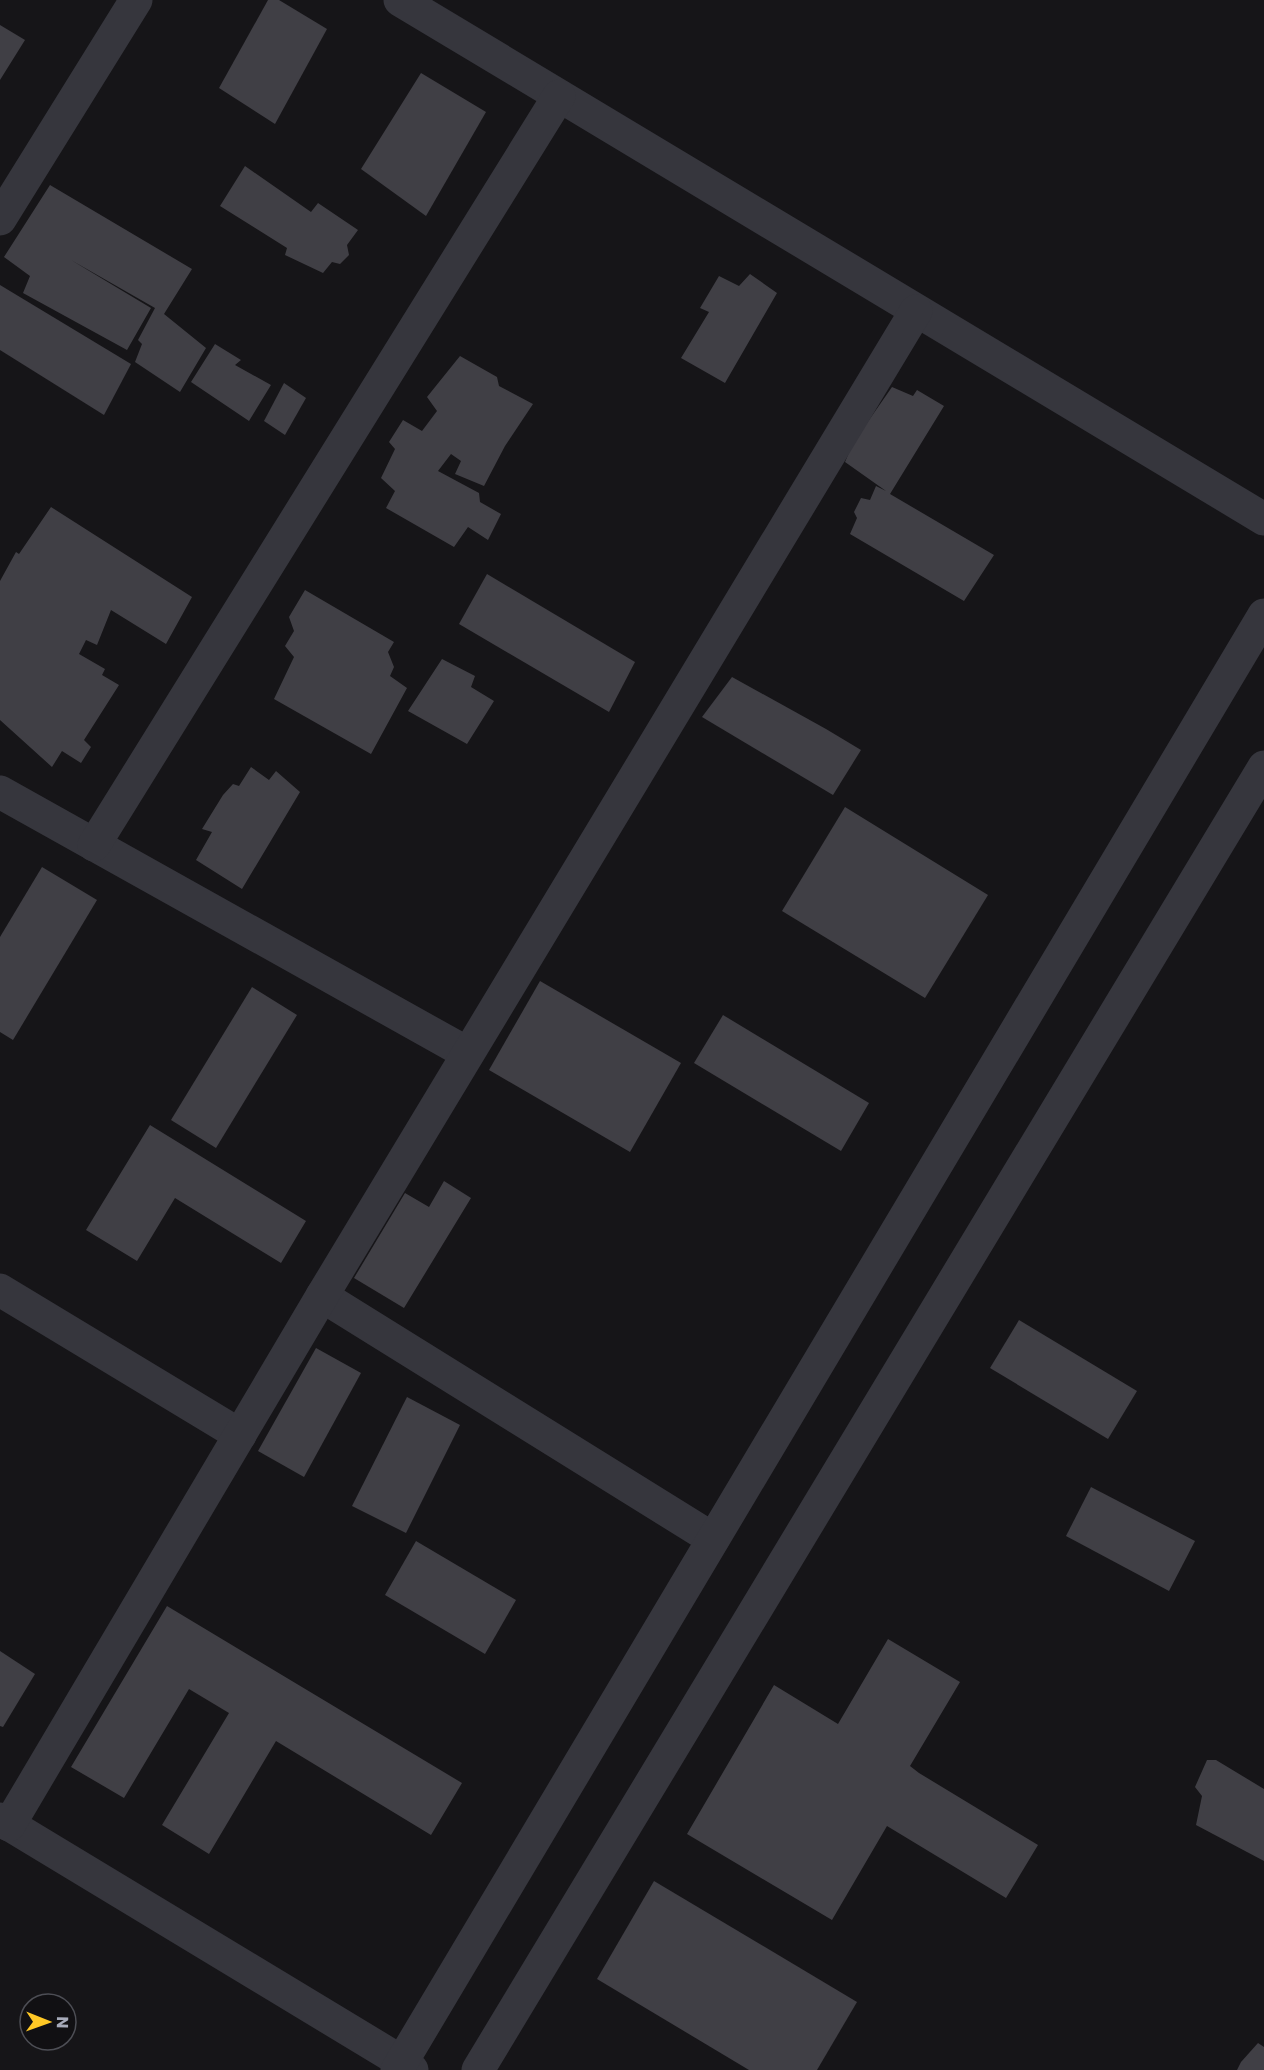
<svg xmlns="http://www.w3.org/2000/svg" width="1264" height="2070" font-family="Poppins,sans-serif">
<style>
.building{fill:#403f45}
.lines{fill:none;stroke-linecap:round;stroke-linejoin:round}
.minor{stroke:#36363d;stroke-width:33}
</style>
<rect width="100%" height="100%" fill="#161518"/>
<g class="building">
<polygon points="268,0 279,0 327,29 275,124 219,88"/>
<polygon points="0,25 25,40 0,80"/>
<polygon points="421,73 486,112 426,216 361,169"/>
<polygon points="245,166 311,212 318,203 358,230 347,245 349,255 340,264 332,262 323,273 285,255 287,248 220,206"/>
<polygon points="50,185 192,269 164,314 206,348 180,392 135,362 142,344 138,340 155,308 71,260 151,308 127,350 23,293 30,276 4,257"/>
<polygon points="750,274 777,293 725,383 681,358 709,312 700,308 719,276 739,286"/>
<polygon points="0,285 131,364 104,415 0,350"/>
<polygon points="215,344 241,360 235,365 271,385 249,421 191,382"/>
<polygon points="460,356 497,377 499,386 533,404 505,446 484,486 455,474 461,461 451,454 438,471 479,493 480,502 501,514 488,540 468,527 454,547 386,508 395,491 381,478 395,449 389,442 403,420 422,431 437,411 427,397"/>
<polygon points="284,383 306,398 285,435 264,421"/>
<polygon points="892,387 913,396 917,390 944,406 890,494 994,555 964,601 850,534 857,518 854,512 861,498 870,500 876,486 886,491 845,462 853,443"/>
<polygon points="51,507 192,597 166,644 111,610 97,645 86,640 79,654 105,669 102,675 119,685 84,740 91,747 81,763 62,751 52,767 0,720 0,581 16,552 19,554"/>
<polygon points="487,574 635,662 609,712 459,624"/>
<polygon points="305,590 394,642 388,652 394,667 390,676 407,688 371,754 274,699 294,657 285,646 294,631 289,617"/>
<polygon points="442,659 475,676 471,687 494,701 467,744 408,711"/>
<polygon points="732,677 826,729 861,750 833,795 702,717"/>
<polygon points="251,767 269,780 276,771 300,792 242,889 196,860 212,832 202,829 223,795 233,784 239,786"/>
<polygon points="845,807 988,895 925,998 782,911"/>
<polygon points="42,867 97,900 13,1040 0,1032 0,937"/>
<polygon points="540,981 681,1063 630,1152 489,1070"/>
<polygon points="252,987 297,1015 216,1148 171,1120"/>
<polygon points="723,1015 869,1103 841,1151 694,1063"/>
<polygon points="150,1125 306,1221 281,1263 175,1198 137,1261 86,1230"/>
<polygon points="444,1181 471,1198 404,1308 354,1278 405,1193 429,1207"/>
<polygon points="1019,1320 1137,1391 1108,1439 990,1368"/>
<polygon points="316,1348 361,1373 304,1477 258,1451"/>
<polygon points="407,1397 460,1425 406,1533 352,1506"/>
<polygon points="1091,1487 1195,1541 1169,1591 1066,1536"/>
<polygon points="416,1541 516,1600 485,1654 385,1595"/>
<polygon points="167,1606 462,1783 431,1835 276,1741 209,1854 162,1825 229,1713 189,1689 124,1798 71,1767"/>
<polygon points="888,1639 960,1682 910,1766 919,1773 1038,1845 1006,1898 887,1826 832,1920 687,1834 774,1685 838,1724"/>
<polygon points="0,1651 35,1674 3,1727 0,1726"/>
<polygon points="1207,1760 1216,1760 1264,1789 1264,1861 1196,1825 1202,1796 1195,1787"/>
<polygon points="654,1881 857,2002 817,2070 749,2070 597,1979"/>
<polygon points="1258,2043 1264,2047 1264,2070 1237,2070 1241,2062"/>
</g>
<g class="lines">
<g class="minor">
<polyline points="400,0 1264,519"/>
<polyline points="0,219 136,0"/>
<polyline points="0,792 467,1053"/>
<polyline points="94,845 559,96"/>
<polyline points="0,1290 240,1435"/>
<polyline points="322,1296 713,1539"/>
<polyline points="0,1819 402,2062 412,2070"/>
<polyline points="9,1825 322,1296 916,311"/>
<polyline points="397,2070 1264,615"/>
<polyline points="478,2070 1264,767"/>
</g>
</g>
<g transform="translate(48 2022) rotate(91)"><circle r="28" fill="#111013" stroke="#4d4e55" stroke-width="1.5"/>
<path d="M0-4.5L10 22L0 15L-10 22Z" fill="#ffc826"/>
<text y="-9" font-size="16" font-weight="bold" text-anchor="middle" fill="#a6aab9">N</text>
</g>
</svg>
